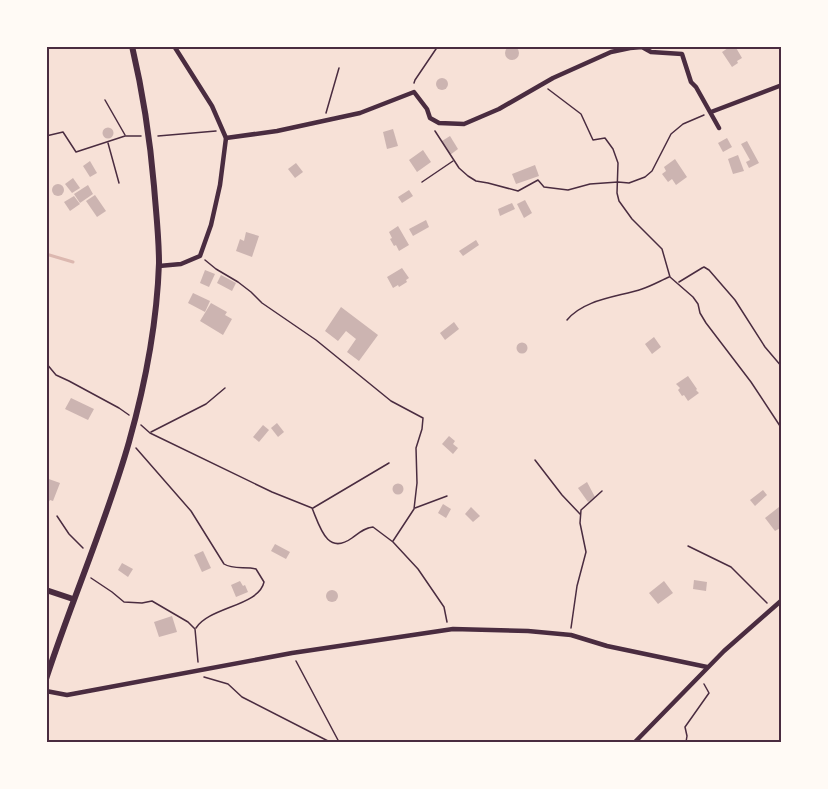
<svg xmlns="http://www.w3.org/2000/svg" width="828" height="789" font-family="'DM Sans',sans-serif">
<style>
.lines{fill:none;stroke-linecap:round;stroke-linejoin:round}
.stream{stroke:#dcb8b0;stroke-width:3}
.building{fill:#ccb4b1}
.path{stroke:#4a2c40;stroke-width:1.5}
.minor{stroke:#4a2c40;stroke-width:4.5}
.tertiary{stroke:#4a2c40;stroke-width:6}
.neatline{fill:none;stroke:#4a2c40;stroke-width:2}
</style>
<rect width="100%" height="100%" fill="#f7e1d7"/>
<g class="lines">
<polyline class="stream" points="46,254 73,262"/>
</g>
<g class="building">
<polygon points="731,46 735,46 742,58 737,61 738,63 732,67 722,52"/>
<circle cx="512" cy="53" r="7"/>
<circle cx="442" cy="84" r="6"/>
<circle cx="108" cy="133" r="5.5"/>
<polygon points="393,129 398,146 387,149 383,132"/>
<polygon points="450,136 458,149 450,155 442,141"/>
<polygon points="727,138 732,147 723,152 718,143"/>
<polygon points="747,141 759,163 749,168 746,162 750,160 741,144"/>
<polygon points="423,150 431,162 417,172 409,160"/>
<polygon points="738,155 744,171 733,174 728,159"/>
<polygon points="675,159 687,177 676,185 672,179 668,182 662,174 666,171 664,167"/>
<polygon points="90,161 97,173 90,177 83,166"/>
<polygon points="296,163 303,172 295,178 288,169"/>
<polygon points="535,165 539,176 516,184 512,174"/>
<polygon points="73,178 80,188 72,193 65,184"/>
<circle cx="58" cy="190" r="6"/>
<polygon points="88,185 93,194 80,203 74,194"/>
<polygon points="409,190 413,196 402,203 398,197"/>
<polygon points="95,195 106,211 97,217 86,201"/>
<polygon points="74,196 80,204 70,211 64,202"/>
<polygon points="525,200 532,213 524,218 517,204"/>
<polygon points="512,203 515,209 500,216 498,209"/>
<polygon points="426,220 429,227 413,236 409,229"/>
<polygon points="398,226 409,245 399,251 396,245 394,246 390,239 392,238 389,232"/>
<polygon points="246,232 259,236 252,257 236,251 240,239 244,241"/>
<polygon points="476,240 479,245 463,256 459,251"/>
<polygon points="402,268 409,278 406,280 407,282 399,287 398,285 393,288 387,277"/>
<polygon points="205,270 215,274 209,287 200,283"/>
<polygon points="221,275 236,283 232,291 217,283"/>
<polygon points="193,293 210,301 205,312 188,303"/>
<polygon points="211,303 227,312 225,315 232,319 223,335 200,321"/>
<polygon points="341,307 378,335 359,361 347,352 356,339 346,331 338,341 325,331"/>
<polygon points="454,322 459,329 445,340 440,333"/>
<polygon points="654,337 661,347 652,354 645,344"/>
<circle cx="522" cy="348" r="5.5"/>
<polygon points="688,376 697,389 696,390 699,393 688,401 684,395 682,396 678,390 680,388 676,384"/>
<polygon points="71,398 94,409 88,420 65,409"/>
<polygon points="277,423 284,432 278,437 271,428"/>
<polygon points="263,425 269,430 259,442 253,437"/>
<polygon points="449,436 455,441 453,444 458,448 453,454 442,444"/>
<polygon points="46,478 60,483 53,501 50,500 48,503 46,502"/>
<polygon points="587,482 595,497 588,502 578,488"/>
<circle cx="398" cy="489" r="5.5"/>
<polygon points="763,490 767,495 755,506 750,500"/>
<polygon points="443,504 451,509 446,518 438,513"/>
<polygon points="471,507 480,516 473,522 465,514"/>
<polygon points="779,507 782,510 782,527 775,531 765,518"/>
<polygon points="275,544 290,552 286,559 271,551"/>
<polygon points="203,551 211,568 202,572 194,555"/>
<polygon points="122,563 133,569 128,577 118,570"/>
<polygon points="694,580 707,582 706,591 693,589"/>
<polygon points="240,581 243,586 245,585 248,592 236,597 231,585"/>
<polygon points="664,581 673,593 658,604 649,593"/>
<circle cx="332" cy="596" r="6"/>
<polygon points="172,616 177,632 159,637 154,622"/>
</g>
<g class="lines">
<g class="path">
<polyline points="414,83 415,80 438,46"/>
<polyline points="548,89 581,114 593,140 605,138 613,149 618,163 617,193 619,201 632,219 662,249 670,277 693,297 698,304 700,313 706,323 751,382 782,429"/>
<polyline points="105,100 125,135"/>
<polyline points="326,113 339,68"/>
<polyline points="435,131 459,168 468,176 476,181 488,183 518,191 538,180 544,187 568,190 590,184 618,182 629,183 645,177 652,171 671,134 683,124 704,115"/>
<polyline points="46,136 63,132 76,152 125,136 141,136"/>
<polyline points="158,136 216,131"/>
<polyline points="108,143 119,183"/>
<polyline points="422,182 453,161"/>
<polyline points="205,260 216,269 238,282 251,292 262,303 316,340 391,401 423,418 422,429 416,448 417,483 414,509 393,541"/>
<polyline points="679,282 702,268 704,267 709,270 735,300 765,347 782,367"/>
<path d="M567 320C584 299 618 297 642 289 651 286 660 281 669 277"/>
<polyline points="46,363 56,375 69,381 119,408 129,415"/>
<path d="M141 425 150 433 272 492 312 508C320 527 327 556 352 538 359 533 364 528 373 527L393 542 418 569 444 607 447 622"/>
<polyline points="151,432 206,404 225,388"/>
<path d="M136 448 191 511 224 564C233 570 246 566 256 569L264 582C259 606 209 607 196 628"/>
<polyline points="535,460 562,495 580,514"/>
<polyline points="313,508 389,463"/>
<polyline points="415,508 447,496"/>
<polyline points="57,516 69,534 83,548"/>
<polyline points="688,546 731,567 767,603"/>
<polyline points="91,578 112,592 124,602 142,603 152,601 188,622 195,629 198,662"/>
<polyline points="571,628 577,586 586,552 580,523 581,510 602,491"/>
<polyline points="296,661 339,742"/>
<polyline points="204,677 228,684 242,697 330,742"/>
<polyline points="686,742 687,736 685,727 709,693 704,684"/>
</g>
<g class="minor">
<polyline points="711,112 782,85"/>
<polyline points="226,138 277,131 360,113 414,92 427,109 430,118 439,123 464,124 499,109 553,78 611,52 630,48 642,47 651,52 682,54 691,82 696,87 719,128"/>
<polyline points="159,266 181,264 200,256 211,225 220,185 226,138 212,106 174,46"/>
<polyline points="46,691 67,695 292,653 453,629 528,631 571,635 607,646 707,667"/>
<polyline points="635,742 724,651 782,600"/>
</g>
<g class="tertiary">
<polyline points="46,590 73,599"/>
<path d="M46 679C72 599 106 523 129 442 145 385 157 323 159 263 159 237 156 212 154 186 150 139 143 93 132 46"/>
</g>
</g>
<rect width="828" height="789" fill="none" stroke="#fffaf5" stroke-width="96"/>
<rect x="48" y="48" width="732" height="693" class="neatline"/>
</svg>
